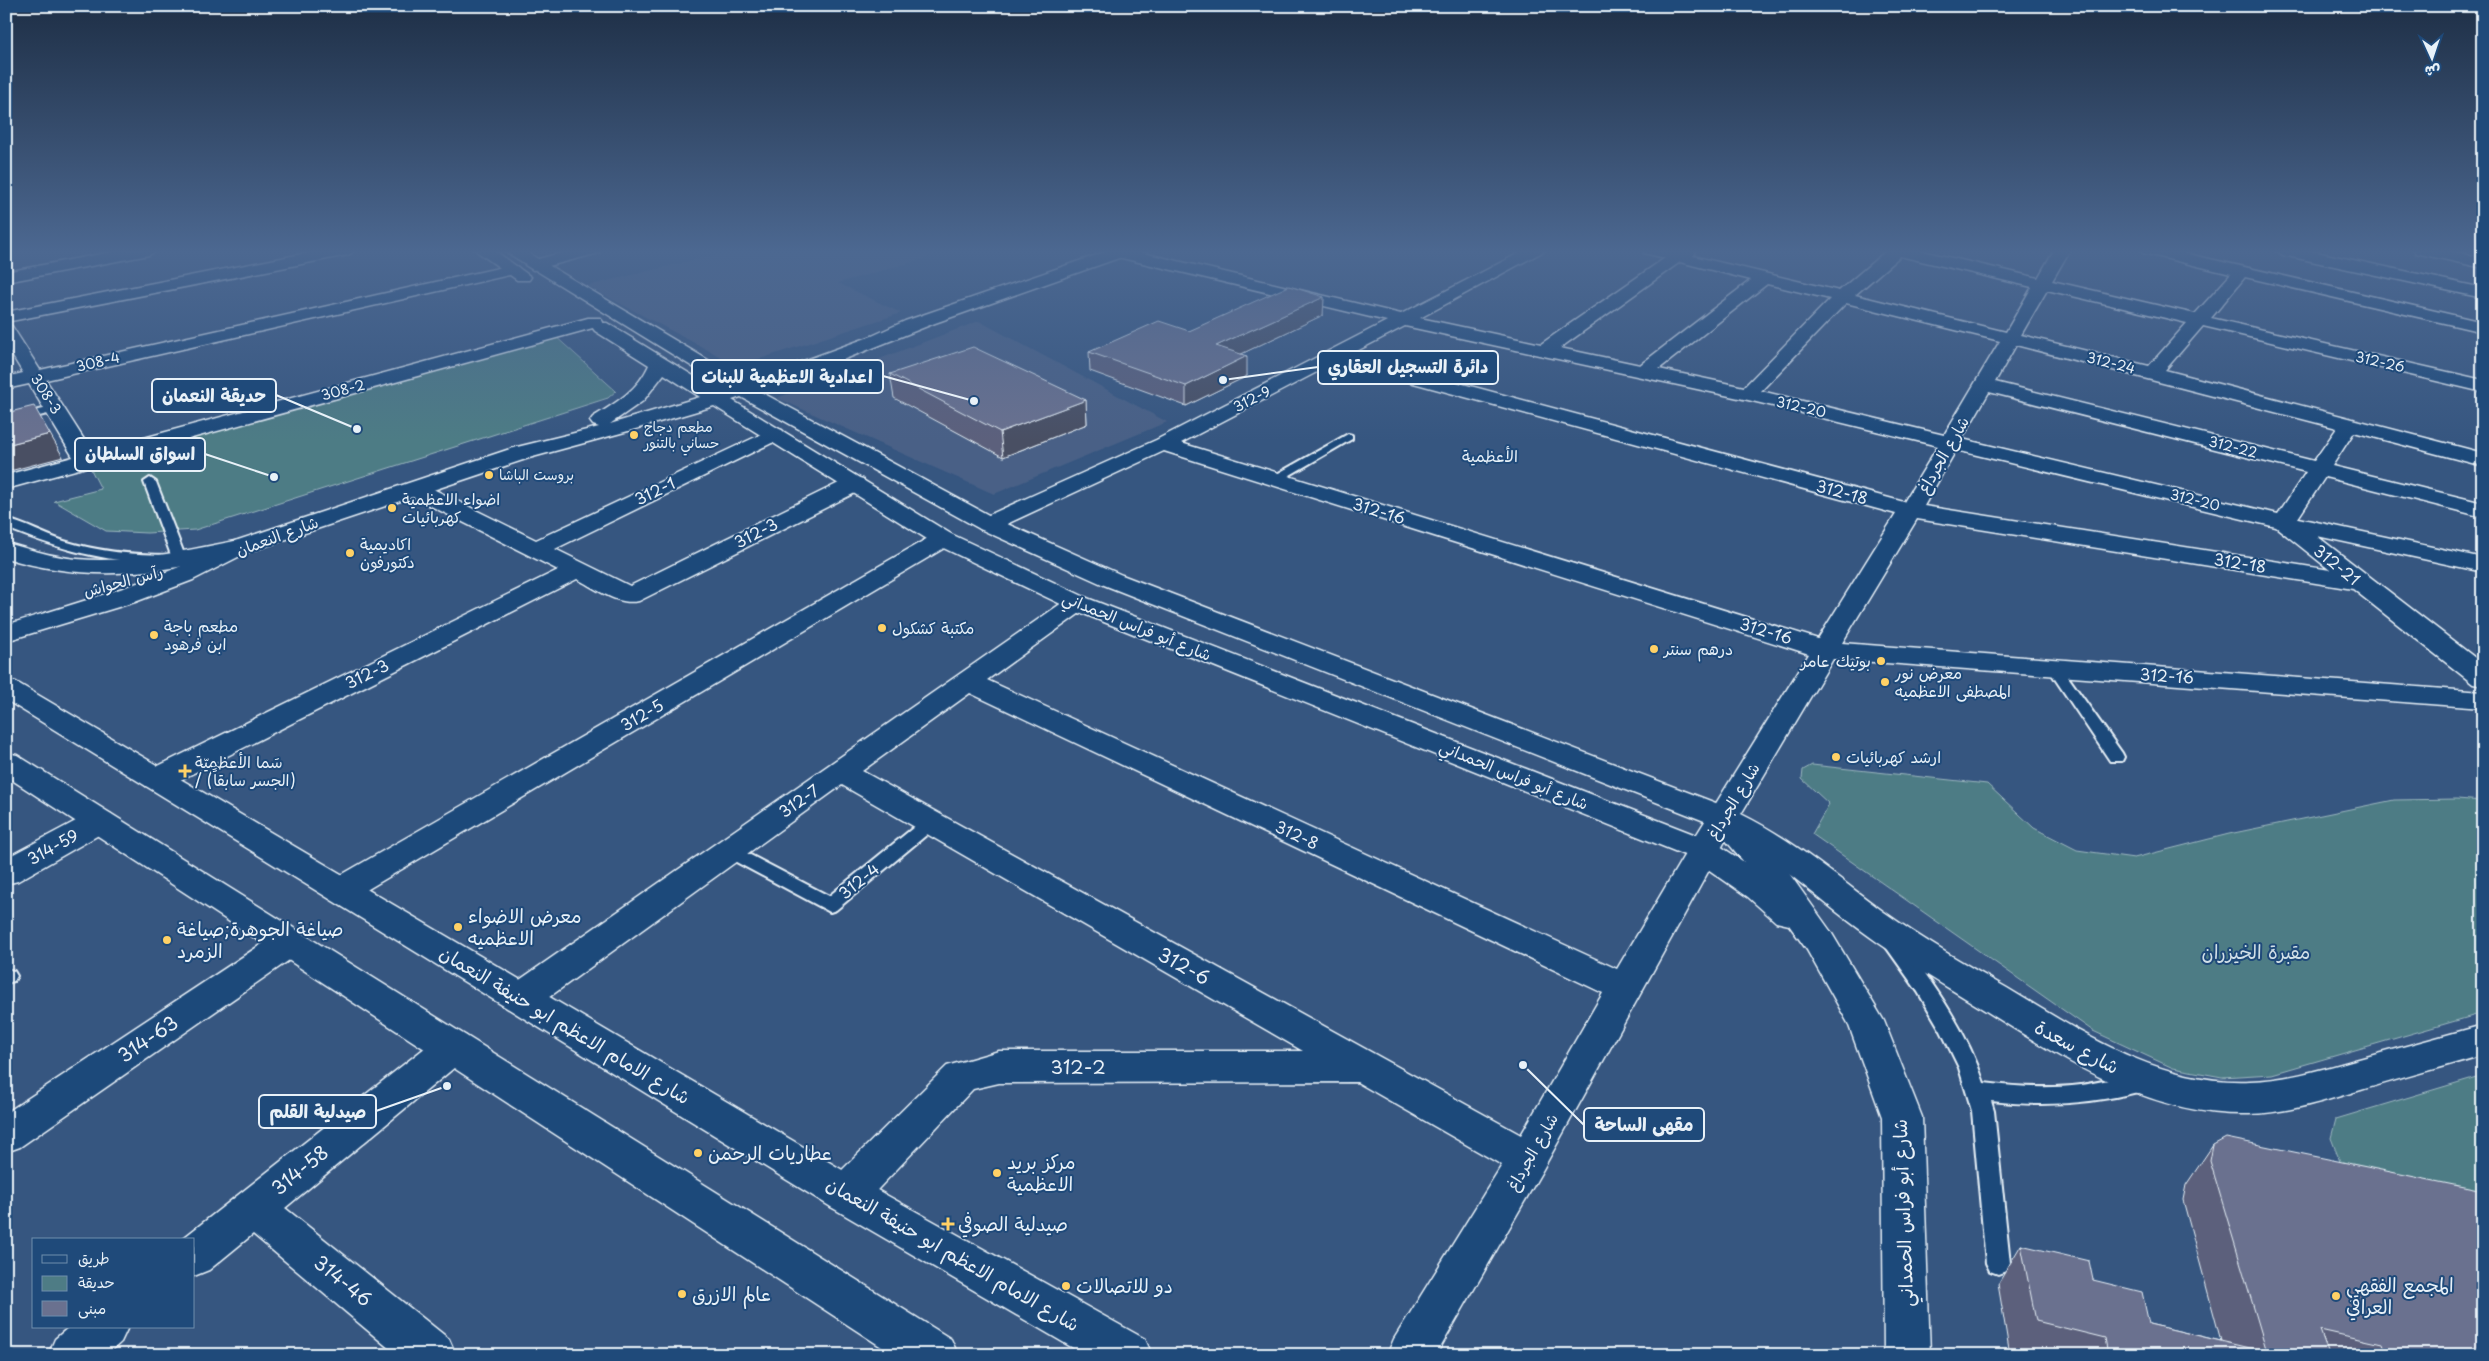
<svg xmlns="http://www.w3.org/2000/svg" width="2489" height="1361" font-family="'Playpen Sans','Playpen Sans Arabic',sans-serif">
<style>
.built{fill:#496186}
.green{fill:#4e7c85;stroke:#9bb6be}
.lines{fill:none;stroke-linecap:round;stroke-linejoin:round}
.lane-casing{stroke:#e8f1f8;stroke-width:4}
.street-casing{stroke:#e8f1f8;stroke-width:3}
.secondary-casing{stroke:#e8f1f8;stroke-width:3}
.primary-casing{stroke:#e8f1f8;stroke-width:3}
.lane{fill:#1f4a7a;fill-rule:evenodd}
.street{fill:#1f4a7a;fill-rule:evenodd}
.secondary{fill:#1f4a7a;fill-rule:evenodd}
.primary{fill:#1f4a7a;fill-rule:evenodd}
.wall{fill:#5b617b;stroke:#e8f1f8}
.shaded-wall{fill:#4a4f64;stroke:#e8f1f8}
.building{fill:#6a718f;stroke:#e8f1f8}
.poi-dot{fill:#ffd166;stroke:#1f4a7a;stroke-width:2}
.labels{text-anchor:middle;stroke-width:4;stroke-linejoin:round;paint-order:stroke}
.far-street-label{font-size:14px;fill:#e8f1f8;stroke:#1f4a7a}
.far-poi-label{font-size:14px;fill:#e8f1f8;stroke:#1f4a7a;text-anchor:start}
.street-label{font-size:16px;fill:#e8f1f8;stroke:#1f4a7a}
.far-quarter-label{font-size:16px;fill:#e8f1f8;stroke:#1f4a7a}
.poi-label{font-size:16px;fill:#e8f1f8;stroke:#1f4a7a;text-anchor:start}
.near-poi-label{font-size:19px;fill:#e8f1f8;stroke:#1f4a7a;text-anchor:start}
.near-park-label{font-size:19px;fill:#d1dfe7;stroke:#1f4a7a}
.near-street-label{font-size:19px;fill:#e8f1f8;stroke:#1f4a7a}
.leader{fill:none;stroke:#e8f1f8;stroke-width:2}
.callout-dot{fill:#e8f1f8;stroke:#1f4a7a;stroke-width:2}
.callout{fill:#1f4a7a;stroke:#e8f1f8;stroke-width:2}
.callout-label{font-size:18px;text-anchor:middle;font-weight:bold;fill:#e8f1f8}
</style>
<rect width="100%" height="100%" fill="#365680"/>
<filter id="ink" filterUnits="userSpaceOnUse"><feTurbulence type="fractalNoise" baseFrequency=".02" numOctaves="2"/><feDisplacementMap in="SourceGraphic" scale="10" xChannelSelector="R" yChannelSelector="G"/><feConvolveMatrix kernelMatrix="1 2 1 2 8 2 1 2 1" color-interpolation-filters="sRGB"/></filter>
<g filter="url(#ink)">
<g class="built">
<polygon points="734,250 954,250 838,283 901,313 738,366 587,286"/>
<polygon points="979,321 1167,422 994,494 777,398"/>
</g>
<g class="green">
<polygon points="554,335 616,391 608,398 195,530 147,533 106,531 54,501 101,489 86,460"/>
<polygon points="1812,765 1987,784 2034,828 2077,850 2134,858 2229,834 2394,800 2457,799 2483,801 2483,1013 2272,1074 2222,1077 2173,1068 2093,1031 1812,834 1829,804 1802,779 1803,770"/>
<polygon points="2483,1075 2483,1238 2359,1211 2331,1138 2336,1119"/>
</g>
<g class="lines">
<defs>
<g id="lane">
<polygon points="56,406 61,409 60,411 6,424 6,418"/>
<polygon points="1348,434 1352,435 1352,439 1278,482 1270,482 1268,479"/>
<path d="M150 478 156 482 186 559 184 562C172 565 157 563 145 562 95 560 52 546 6 528V519C26 524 45 535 64 541 99 552 135 555 171 555L144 482Z"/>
<polygon points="2054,663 2059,664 2122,753 2124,757 2122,761 2110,761 2047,667"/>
<polygon points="930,817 936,819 939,823 936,827 836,910 830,912 723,855 720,851 723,847 729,845 735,847 829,896 924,819"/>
<path d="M1895 940 1902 942C1935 986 1967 1031 1984 1083 2016 1087 2049 1089 2081 1085 2098 1083 2137 1072 2149 1076L2153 1082 2149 1088 2142 1091C2092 1104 2042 1107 1991 1101L1994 1111 2010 1263 2006 1271 1998 1274 1990 1271 1986 1263 1972 1111 1959 1068 1941 1031 1918 992 1886 947 1888 942Z"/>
<polygon points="6,969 14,971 17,976 14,981 7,983"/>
</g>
<g id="street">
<polygon points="122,250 157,250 149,255 6,282 6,272"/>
<polygon points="322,250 356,250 348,255 6,322 6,312"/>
<polygon points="572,250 601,250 599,253 533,270 525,265 527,262"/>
<path d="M1101 250H1131L1401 314 1525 250H1546L1420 318 1541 344 1665 258 1644 253 1642 250H1693L1695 253 1693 256 1839 291 1887 250H1918L2038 278 2054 250H2070L2052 281 2195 314 2231 274 2143 253 2141 250H2171L2483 322V332L2245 277 2211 318 2483 380V392L2203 326 2165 370 2483 453V466L2354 432 2332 466 2483 503V517L2325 477 2298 518 2483 558V572L2317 536 2483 664V686L2473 684 2353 589 1917 519 1842 643 2483 692V708L1833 659 1741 814C1794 840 1836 877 1884 912 1923 940 1965 964 2007 988 2082 1033 2158 1085 2250 1081 2288 1080 2323 1069 2359 1059 2400 1048 2442 1036 2483 1025V1055C2442 1067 2401 1078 2361 1090 2324 1101 2288 1113 2250 1114 2152 1117 2066 1061 1986 1011 1944 985 1901 960 1862 931 1816 898 1779 861 1729 834L1542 1171 1436 1355H1387L1394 1339 1502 1165 1357 1082 999 1083 973 1089 861 1207 846 1213 831 1207 825 1194 831 1181 947 1066 999 1051H1303L842 785 534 1008 521 1012 508 1008 503 998 508 988 1069 598 1078 595 1087 598 1091 603 1087 608 987 680 1617 969 1692 842 1809 654 1164 451 996 529 988 531 980 529 976 524 980 519 1156 440 1387 321 1109 255ZM1900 256 2032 287 2006 332 1855 295ZM1680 262 1751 280 1640 365 1560 348ZM1767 284 1830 299 1744 387 1659 369ZM2047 290 2187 323 2149 366 2021 335ZM1846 303 2000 341 1944 435 1761 391ZM1405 326 1748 400 1938 446 1904 502 1351 354ZM2016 345 2337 428 2314 461 1995 382ZM1336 362 1896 514 1818 639 1181 443ZM1989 392 2306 472 2278 514 1962 439ZM1956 450 2276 527 2330 570 1924 506ZM970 693 1603 993 1521 1135 862 771Z"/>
<polygon points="2275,250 2307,250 2483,288 2483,298 2283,255"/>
<polygon points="2414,250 2446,250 2483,258 2483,268 2416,253"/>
<polygon points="512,265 518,267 520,270 518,273 46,380 92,452 588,318 600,318 603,322 600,326 6,489 6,475 73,457 29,384 6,389 6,377 23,373 6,345 6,325 12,326 40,370"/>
<path d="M775 428 782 430 785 434 782 438 555 549 630 586 847 479 855 477 863 479 866 484 863 489 639 601C618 606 595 588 577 579L168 786 157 789 146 786 142 779 146 772 558 570 407 494 404 489 407 484 415 482 423 484 536 540Z"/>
<polygon points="943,532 951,534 955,539 951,544 353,898 341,902 329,898 324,890 329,882 935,534"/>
<polygon points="100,810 111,814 116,821 111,828 18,881 6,884 6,858 89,814"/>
<polygon points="289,930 301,934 306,943 301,952 20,1147 6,1152 6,1113 277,934"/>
<polygon points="453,1032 466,1036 472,1047 466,1058 285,1208 449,1339 456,1355 397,1355 253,1234 209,1270 194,1276 194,1240 181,1240 440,1036"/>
<polygon points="69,1327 128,1327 121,1342 107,1355 48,1355 55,1339"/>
</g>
<g id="secondary">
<polygon points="475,250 494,250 531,277 529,280 517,280"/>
<path d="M503 250H523L745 382 872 336 905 321 1111 250H1135L1133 253 935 323 835 363 759 391 996 519 1122 575 1734 810 1781 862 1831 932 1884 1021 1922 1117 1930 1355H1884L1882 1117 1848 1023 1807 950 1789 925 1776 922 1748 897 1692 858 1069 608 935 544 714 406 632 430 529 458 248 552 193 580 135 602 6 641V625C83 601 160 580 232 542L513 448 599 427 593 425 590 421 593 417C616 403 638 390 649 365L595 331 592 327 595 323H607L718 391 727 388ZM664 374 700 397 610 424 643 401ZM741 397 980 529 1104 585 1712 824 1744 862 1714 842 1087 598 951 534 732 400Z"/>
</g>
<g id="primary">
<path d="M240 540 248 542 252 547 248 552C164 573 91 584 6 558V543C30 549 52 557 77 559 132 564 187 550 240 540Z"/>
<polygon points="6,680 16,682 861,1181 1145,1339 1152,1355 1085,1355 831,1207 6,700"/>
<polygon points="6,753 17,755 951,1339 958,1355 894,1355 6,776"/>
</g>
</defs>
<use href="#lane" class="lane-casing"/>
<use href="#street" class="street-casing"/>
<use href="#secondary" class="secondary-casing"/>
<use href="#primary" class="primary-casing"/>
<use href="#lane" class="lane"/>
<use href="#street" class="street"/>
<use href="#secondary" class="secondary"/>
<use href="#primary" class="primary"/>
</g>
<g class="wall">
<polygon points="1324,297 1323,315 1241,354 1247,376 1186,406 1090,371 1089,352 1189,331"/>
<polygon points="890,374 1086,400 1087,424 1003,457 894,398"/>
<polygon points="2213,1145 2483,1355 2010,1355 1998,1284 2021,1245 2093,1280 2149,1324 2221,1341 2183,1200 2186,1185"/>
</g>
<g class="shaded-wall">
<polygon points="1324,297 1323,315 1216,366 1216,346"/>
<polygon points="1247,356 1247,376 1186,406 1186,386"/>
<polygon points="1086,400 1087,424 1003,457 1000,432"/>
<polygon points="50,434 63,457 6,472 6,445"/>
</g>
<g class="building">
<polygon points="1289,286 1324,297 1216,346 1247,356 1186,386 1089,352 1159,321 1189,331"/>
<polygon points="973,347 1086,400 1000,432 890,374"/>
<polygon points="34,406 50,434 6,445 6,413"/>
<polygon points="2226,1138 2483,1191 2483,1355 2386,1355 2382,1344 2320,1330 2329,1355 2108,1355 2105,1338 2036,1321 2021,1245 2089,1261 2093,1280 2142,1292 2149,1324 2267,1352 2210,1161 2213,1145"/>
</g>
</g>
<linearGradient id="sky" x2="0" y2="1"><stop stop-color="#1e2f46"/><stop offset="0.57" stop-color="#4c6891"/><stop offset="1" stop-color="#4c6891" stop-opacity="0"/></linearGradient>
<rect width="2489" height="441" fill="url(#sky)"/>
<g class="poi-dot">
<circle cx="634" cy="435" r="5"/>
<circle cx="489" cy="475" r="5"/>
<circle cx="392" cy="508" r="5"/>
<circle cx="350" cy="553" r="5"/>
<circle cx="882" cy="628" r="5"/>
<circle cx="154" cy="635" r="5"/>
<circle cx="1654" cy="649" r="5"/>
<circle cx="1881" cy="661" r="5"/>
<circle cx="1885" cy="682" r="5"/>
<circle cx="1836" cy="757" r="5"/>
<path d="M182.5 763.5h5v5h5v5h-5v5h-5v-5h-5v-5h5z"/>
<circle cx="458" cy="927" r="5"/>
<circle cx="167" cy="940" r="5"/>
<circle cx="698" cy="1153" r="5"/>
<circle cx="997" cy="1173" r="5"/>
<path d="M945.5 1216.5h5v5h5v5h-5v5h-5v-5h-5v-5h5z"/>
<circle cx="1066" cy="1286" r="5"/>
<circle cx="682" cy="1294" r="5"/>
<circle cx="2336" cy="1296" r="5"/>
</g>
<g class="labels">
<g class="far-street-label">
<text transform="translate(98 362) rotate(-13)" y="5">308-4</text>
<text transform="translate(2380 362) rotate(13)" y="5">312-26</text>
<text transform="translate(2111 363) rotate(14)" y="5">312-24</text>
<text transform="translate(343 390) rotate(-15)" y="5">308-2</text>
<text transform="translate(46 394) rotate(58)" y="5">308-3</text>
<text transform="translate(1252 399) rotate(-27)" y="5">312-9</text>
<text transform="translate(1801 407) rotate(13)" y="5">312-20</text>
<text transform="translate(2233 447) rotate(14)" y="5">312-22</text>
<text transform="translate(2195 500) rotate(14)" y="5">312-20</text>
</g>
<g class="far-poi-label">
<text x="644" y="432">مطعم دجاج<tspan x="644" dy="16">حساني بالتنور</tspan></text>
<text x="499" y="480">بروست الباشا</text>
</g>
<g class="street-label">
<text transform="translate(1943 455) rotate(-60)" y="6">شارع الجرداغ</text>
<text transform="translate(655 491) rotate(-26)" y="6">312-1</text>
<text transform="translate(1842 492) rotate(15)" y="6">312-18</text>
<text transform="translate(1379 511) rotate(17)" y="6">312-16</text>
<text transform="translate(756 533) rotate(-27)" y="6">312-3</text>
<text transform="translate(277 536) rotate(-20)" y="6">شارع النعمان</text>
<text transform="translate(2240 563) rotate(9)" y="6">312-18</text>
<text transform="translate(2337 565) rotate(39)" y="6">312-21</text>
<text transform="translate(123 581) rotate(-15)" y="6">رآس الحواش</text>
<text transform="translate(1137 626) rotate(22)" y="6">شارع أبو فراس الحمداني</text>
<text transform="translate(1766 631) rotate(17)" y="6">312-16</text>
<text transform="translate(367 674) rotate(-26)" y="6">312-3</text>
<text transform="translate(2167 676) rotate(4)" y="6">312-16</text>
<text transform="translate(642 715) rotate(-30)" y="6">312-5</text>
<text transform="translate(1514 775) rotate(22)" y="6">شارع أبو فراس الحمداني</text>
<text transform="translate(799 801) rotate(-35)" y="6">312-7</text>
<text transform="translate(1733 801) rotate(-59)" y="6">شارع الجرداغ</text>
<text transform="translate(1297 835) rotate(25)" y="6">312-8</text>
<text transform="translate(53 847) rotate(-29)" y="6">314-59</text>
<text transform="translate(859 881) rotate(-39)" y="6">312-4</text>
<text transform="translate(1532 1152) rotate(-60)" y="6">شارع الجرداغ</text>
</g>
<g class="far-quarter-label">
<text x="1490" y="462">الأعظمية</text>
</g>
<g class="poi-label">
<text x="402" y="505">اضواء الاعظمية<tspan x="402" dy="18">كهربائيات</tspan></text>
<text x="360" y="550">اكاديمية<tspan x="360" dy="18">دكتورفون</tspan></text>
<text x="164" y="632">مطعم باجة<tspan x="164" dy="18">ابن فرهود</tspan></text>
<text x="892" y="634">مكتبة كشكول</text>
<text x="1664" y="655">درهم سنتر</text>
<text x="1871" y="667" text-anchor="end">بوتيك عامر</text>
<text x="1895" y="679">معرض نور<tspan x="1895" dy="18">المصطفى الاعظميه</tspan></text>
<text x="1846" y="763">ارشد كهربائيات</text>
<text x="195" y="768">سَما الأعظميّة<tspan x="195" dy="18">/ (الجسر سابقاً)</tspan></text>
</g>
<g class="near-poi-label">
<text x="468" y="923">معرض الاضواء<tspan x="468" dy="22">الاعظميه</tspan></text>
<text x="177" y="936">صياغة الجوهرة;صياغة<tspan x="177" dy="22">الزمرد</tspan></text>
<text x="708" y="1160">عطاريات الرحمن</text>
<text x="1007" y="1169">مركز بريد<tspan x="1007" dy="22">الاعظمية</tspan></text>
<text x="958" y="1231">صيدلية الصوفي</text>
<text x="2346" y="1292">المجمع الفقهي<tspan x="2346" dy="22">العراقي</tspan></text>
<text x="1076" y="1293">دو للاتصالات</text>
<text x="692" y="1301">عالم الازرق</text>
</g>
<g class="near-park-label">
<text x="2256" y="959">مقبرة الخيزران</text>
</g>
<g class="near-street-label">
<text transform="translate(1184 966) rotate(29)" y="7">312-6</text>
<text transform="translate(565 1025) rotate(31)" y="7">شارع الامام الاعظم ابو حنيفة النعمان</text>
<text transform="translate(148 1039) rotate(-34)" y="7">314-63</text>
<text transform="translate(2077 1047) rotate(28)" y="7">شارع سعدة</text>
<text x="1078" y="1074">312-2</text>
<text transform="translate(300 1170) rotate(-39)" y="7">314-58</text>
<text transform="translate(1903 1213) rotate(-92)" y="7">شارع أبو فراس الحمداني</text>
<text transform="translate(953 1254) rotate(30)" y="7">شارع الامام الاعظم ابو حنيفة النعمان</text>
<text transform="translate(343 1281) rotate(39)" y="7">314-46</text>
</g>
</g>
<path class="leader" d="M1223 380L1318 367M974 401L883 376M357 429L276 395M274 477L205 454M447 1086L376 1111M1523 1065L1584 1125"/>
<g class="callout-dot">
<circle cx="1223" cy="380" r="5"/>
<circle cx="974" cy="401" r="5"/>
<circle cx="357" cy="429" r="5"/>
<circle cx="274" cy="477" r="5"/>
<circle cx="447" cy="1086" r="5"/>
<circle cx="1523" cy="1065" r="5"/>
</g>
<g class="callout">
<rect x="1318" y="351" width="180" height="33" rx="5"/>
<rect x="692" y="360" width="191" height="33" rx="5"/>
<rect x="152" y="379" width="124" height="33" rx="5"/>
<rect x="75" y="438" width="130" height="33" rx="5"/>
<rect x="259" y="1095" width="117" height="33" rx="5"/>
<rect x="1584" y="1108" width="120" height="33" rx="5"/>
</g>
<g class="callout-label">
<text x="1408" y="373">دائرة التسجيل العقاري</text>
<text x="787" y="383">اعدادية الاعظمية للبنات</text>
<text x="214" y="402">حديقة النعمان</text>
<text x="140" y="460">اسواق السلطان</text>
<text x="318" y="1118">صيدلية القلم</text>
<text x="1644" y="1131">مقهى الساحة</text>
</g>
<rect width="2489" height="1361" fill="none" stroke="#1f4a7a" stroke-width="25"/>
<rect x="12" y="12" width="2464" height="1336" fill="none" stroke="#e8f1f8" stroke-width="2" filter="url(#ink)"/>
<rect x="32" y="1238" width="162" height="90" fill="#1f4a7a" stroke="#6f8dac"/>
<rect x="42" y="1255" width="25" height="8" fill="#1f4a7a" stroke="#6f8dac"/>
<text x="78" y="1264" font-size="15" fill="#e8f1f8">طريق</text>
<rect x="42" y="1276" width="25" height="15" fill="#4e7c85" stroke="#6f8dac"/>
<text x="78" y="1288" font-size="15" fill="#e8f1f8">حديقة</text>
<rect x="42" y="1301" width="25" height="15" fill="#6a718f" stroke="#6f8dac"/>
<text x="78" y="1314" font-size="15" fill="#e8f1f8">مبنى</text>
<g transform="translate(2432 58) rotate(177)" stroke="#1f4a7a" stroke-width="4" paint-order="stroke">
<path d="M0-4L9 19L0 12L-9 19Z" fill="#e8f1f8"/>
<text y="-8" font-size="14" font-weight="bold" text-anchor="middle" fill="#e8f1f8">ش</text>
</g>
</svg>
